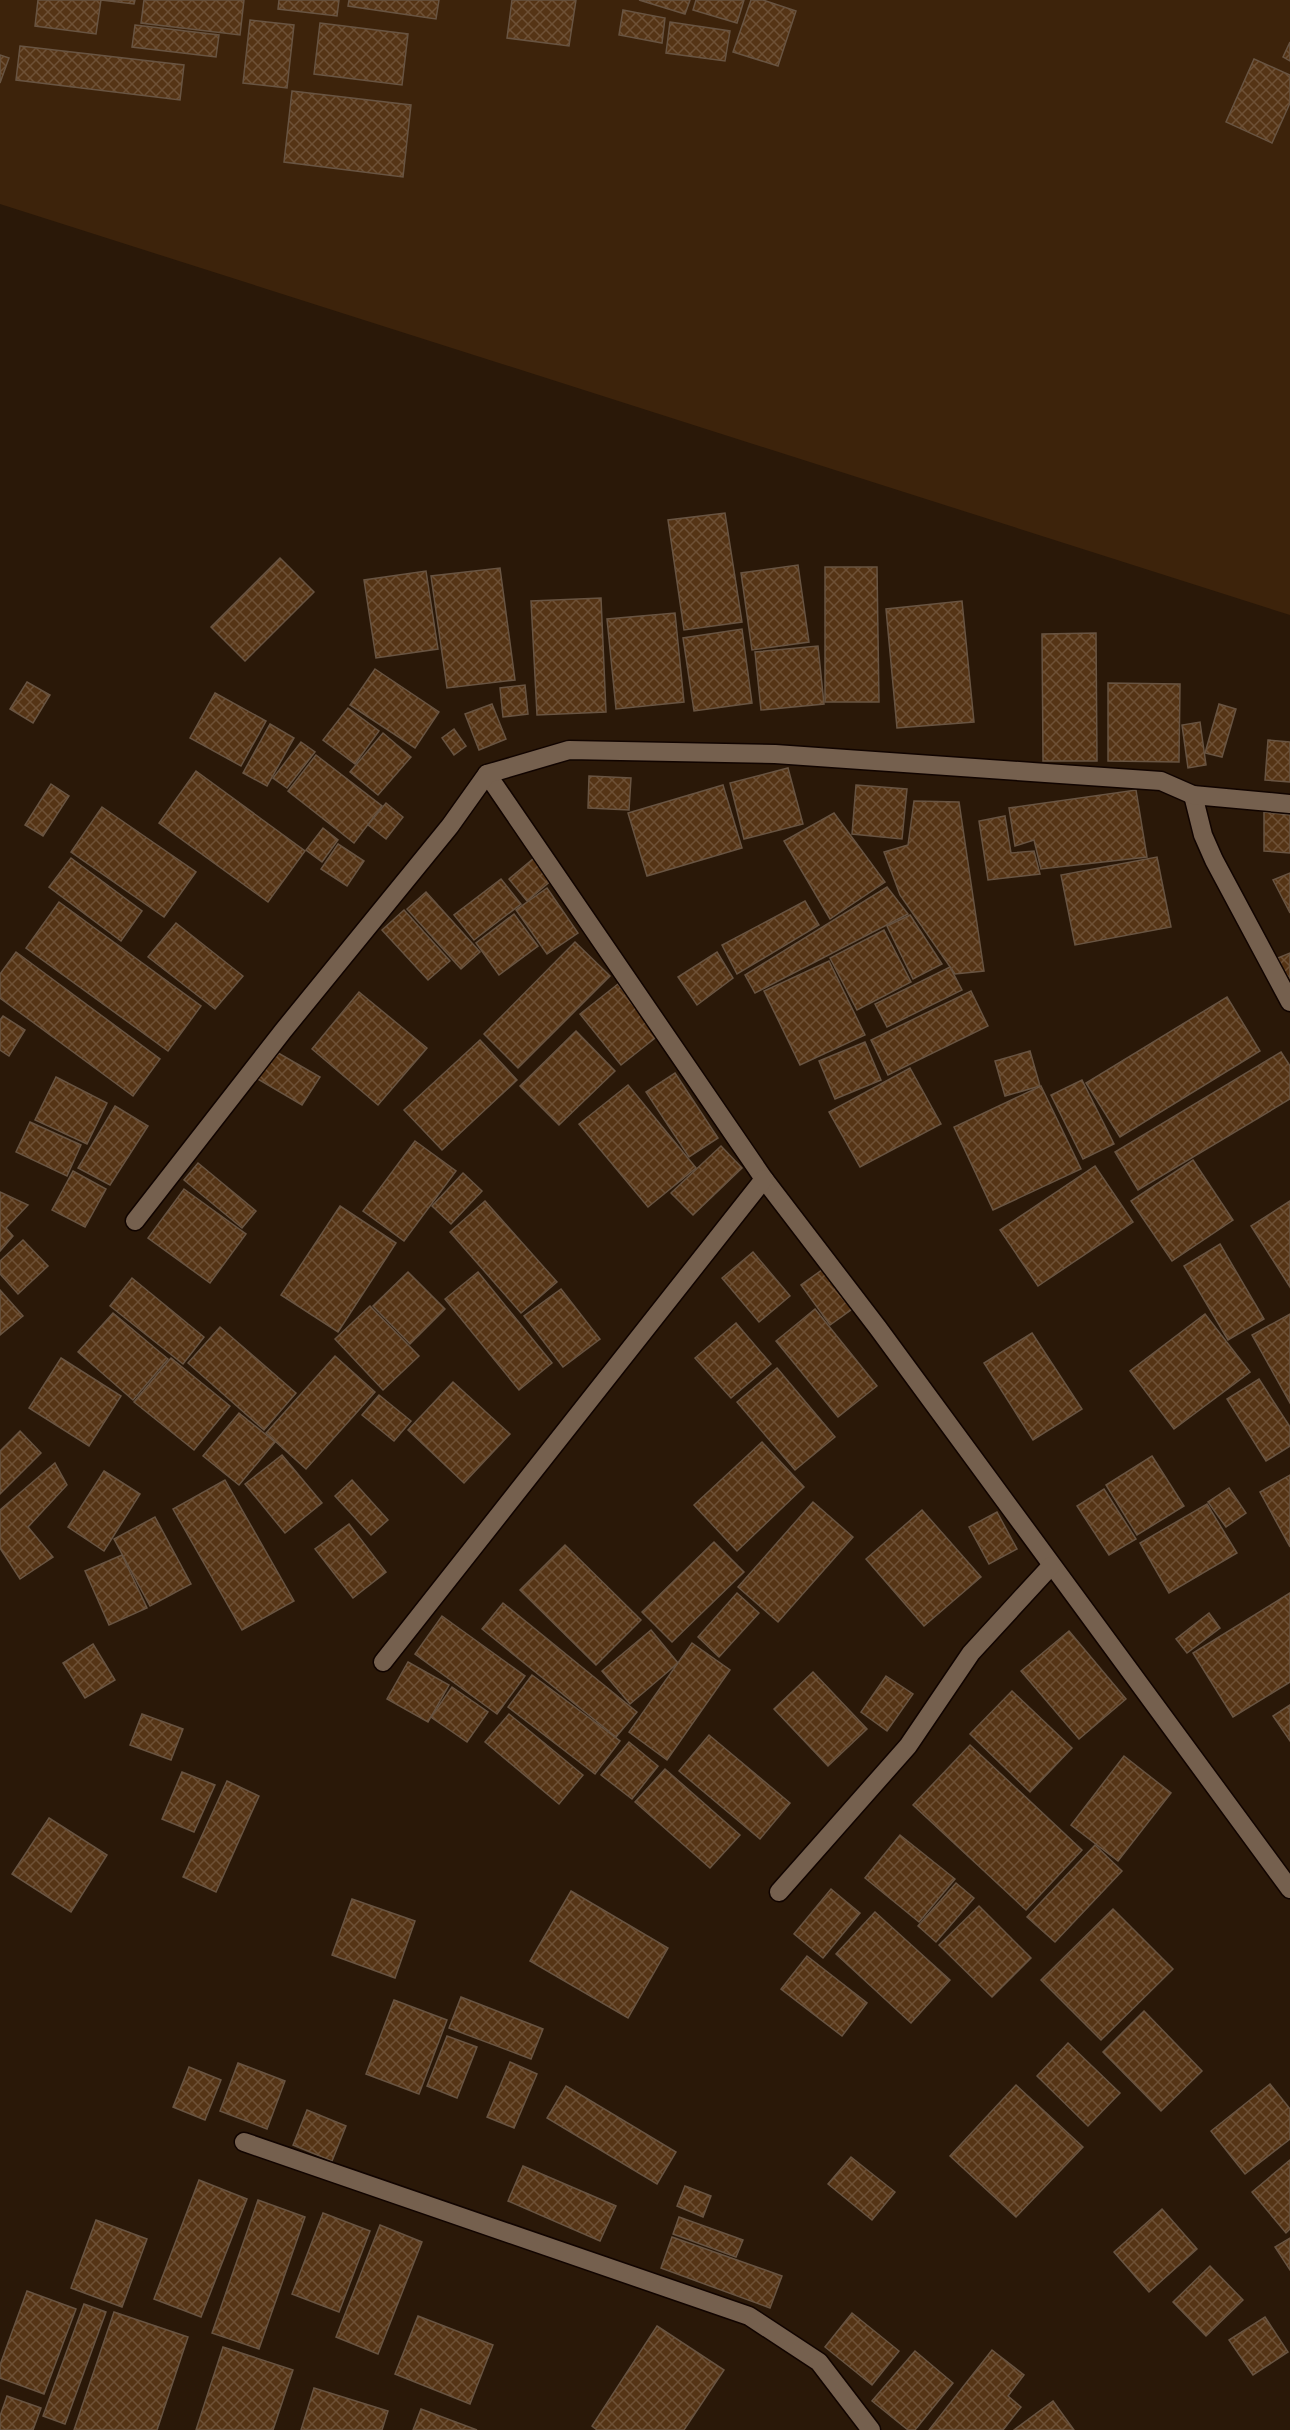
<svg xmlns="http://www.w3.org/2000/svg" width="1290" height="2430" font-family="Karla,sans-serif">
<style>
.grass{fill:#3d230b}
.building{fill:url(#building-cross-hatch);stroke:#685442;stroke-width:1.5}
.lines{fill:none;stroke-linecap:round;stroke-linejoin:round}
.street-casing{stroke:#110400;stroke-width:21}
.street{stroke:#75604e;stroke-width:18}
</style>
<defs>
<pattern id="building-cross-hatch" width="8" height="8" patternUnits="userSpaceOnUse" patternTransform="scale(1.5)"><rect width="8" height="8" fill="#553415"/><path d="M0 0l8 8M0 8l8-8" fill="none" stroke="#6e5136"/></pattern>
</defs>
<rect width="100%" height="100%" fill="#2a1808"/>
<polygon class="grass" points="0,0 1290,0 1290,615 0,204"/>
<g class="building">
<polygon points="38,0 135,0 134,4 101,0 96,34 35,26"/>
<polygon points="144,0 244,0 240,35 141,23"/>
<polygon points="279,0 339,0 337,16 278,9"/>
<polygon points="349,0 439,0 436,19 348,6"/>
<polygon points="512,0 576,0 569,46 507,38"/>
<polygon points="639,0 690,0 685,14"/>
<polygon points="696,0 744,0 737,23 693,10"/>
<polygon points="751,0 763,0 796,11 778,66 733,52"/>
<polygon points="623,10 665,18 662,43 619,35"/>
<polygon points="250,20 294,25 287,88 243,83"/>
<polygon points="670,22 730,31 725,61 666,53"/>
<polygon points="320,23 408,34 402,85 314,74"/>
<polygon points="135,25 219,35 216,57 132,47"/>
<polygon points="1290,42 1290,61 1283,57"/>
<polygon points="20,46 184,65 180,100 16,80"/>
<polygon points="0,55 9,58 0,83"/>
<polygon points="1254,59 1290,75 1290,103 1272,143 1226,122"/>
<polygon points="292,91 411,105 403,177 284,162"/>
<polygon points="725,513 742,622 684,630 668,520"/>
<polygon points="280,558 314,592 245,661 211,627"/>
<polygon points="798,565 809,642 752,650 741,573"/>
<polygon points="825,567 877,567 879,702 825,702"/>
<polygon points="500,568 515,680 447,688 431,576"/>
<polygon points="426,571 438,649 376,658 364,580"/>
<polygon points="601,598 606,712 537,715 531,601"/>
<polygon points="962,601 974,722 897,728 886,609"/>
<polygon points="675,613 684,702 616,709 607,619"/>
<polygon points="742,629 752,703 694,711 683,638"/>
<polygon points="1096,633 1097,761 1043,761 1042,634"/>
<polygon points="818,646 824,704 761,710 755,652"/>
<polygon points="375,669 439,712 415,748 350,705"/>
<polygon points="27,682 50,695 33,723 10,709"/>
<polygon points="1108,683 1180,684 1179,762 1108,761"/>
<polygon points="525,685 528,714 503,717 500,688"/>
<polygon points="215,693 266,721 241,766 190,738"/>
<polygon points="492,704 506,739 479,750 465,714"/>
<polygon points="1219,704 1236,709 1222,757 1205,753"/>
<polygon points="348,708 379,731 355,764 323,740"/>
<polygon points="1200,722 1206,765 1188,768 1182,725"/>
<polygon points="270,724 294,738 267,786 243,773"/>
<polygon points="454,729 466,746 454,755 442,738"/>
<polygon points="383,733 411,757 378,795 350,772"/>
<polygon points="1268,740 1290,742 1290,782 1265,780"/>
<polygon points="301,742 315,752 287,788 273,778"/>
<polygon points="316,755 382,806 354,843 288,791"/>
<polygon points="788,768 803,824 744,839 730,783"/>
<polygon points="196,771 305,851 268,902 159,823"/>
<polygon points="589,776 631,778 629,810 588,808"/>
<polygon points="51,784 69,796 43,836 25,825"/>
<polygon points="723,785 742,848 647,876 628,813"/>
<polygon points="856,785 907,789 902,839 852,834"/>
<polygon points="1136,790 1147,857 1041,869 1034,840 1015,846 1009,808"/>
<polygon points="914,801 959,802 984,971 955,974 900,895 884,852 908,845"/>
<polygon points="386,803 403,817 386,839 368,825"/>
<polygon points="102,807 196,872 164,917 71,852"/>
<polygon points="1264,812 1290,815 1290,853 1264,851"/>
<polygon points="834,813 885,882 830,919 784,841"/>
<polygon points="1005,816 1011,853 1034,851 1040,874 988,880 979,821"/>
<polygon points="323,828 338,840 322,862 306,850"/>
<polygon points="338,844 364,861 347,886 321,869"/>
<polygon points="1157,857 1171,927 1075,945 1061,875"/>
<polygon points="71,858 142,911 121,941 49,887"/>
<polygon points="534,858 552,880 527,901 509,879"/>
<polygon points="1290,873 1290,913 1273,880"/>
<polygon points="501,879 521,904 474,940 454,915"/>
<polygon points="887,887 908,914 755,993 745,975"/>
<polygon points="547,888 578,933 547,954 516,910"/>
<polygon points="426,892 480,952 461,969 407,909"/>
<polygon points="805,901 819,925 737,974 722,945"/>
<polygon points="59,902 201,1006 168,1051 26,948"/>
<polygon points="404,910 450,961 428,980 382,930"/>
<polygon points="514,914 538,946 499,975 476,943"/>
<polygon points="910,915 942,964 913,979 887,926"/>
<polygon points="176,923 243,976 215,1009 148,957"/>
<polygon points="884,930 911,982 857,1010 830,958"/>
<polygon points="575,942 610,976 518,1068 484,1034"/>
<polygon points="16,952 160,1059 133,1096 0,998 0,974"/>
<polygon points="717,952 733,978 697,1005 678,977"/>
<polygon points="1290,953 1290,986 1278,958"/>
<polygon points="829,961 865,1035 800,1065 764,991"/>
<polygon points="950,967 962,990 887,1027 875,1004"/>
<polygon points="618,984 659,1035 621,1065 580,1014"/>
<polygon points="971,991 988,1026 888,1075 871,1040"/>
<polygon points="359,992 427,1048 378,1105 312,1049"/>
<polygon points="1227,997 1260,1051 1120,1137 1086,1083"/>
<polygon points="3,1016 25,1030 9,1056 0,1050 0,1020"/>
<polygon points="576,1031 615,1071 559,1125 520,1086"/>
<polygon points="480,1040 517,1080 442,1150 404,1110"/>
<polygon points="865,1042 881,1080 835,1099 819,1061"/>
<polygon points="273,1050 320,1077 302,1105 256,1078"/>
<polygon points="1030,1051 1040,1086 1005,1096 995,1061"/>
<polygon points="1281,1052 1290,1066 1290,1099 1138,1190 1115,1152"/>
<polygon points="910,1068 941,1124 860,1167 829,1112"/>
<polygon points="675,1073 718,1138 689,1157 646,1092"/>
<polygon points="56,1077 107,1103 87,1144 35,1120"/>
<polygon points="1082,1080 1114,1144 1083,1159 1051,1095"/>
<polygon points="628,1085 696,1168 648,1207 579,1124"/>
<polygon points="1041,1086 1081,1169 993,1210 954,1127"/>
<polygon points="115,1106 148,1126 110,1185 78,1168"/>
<polygon points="30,1122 81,1145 67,1176 16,1152"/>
<polygon points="415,1141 456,1171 404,1241 363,1211"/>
<polygon points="721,1146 742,1168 693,1215 671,1193"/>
<polygon points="1193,1160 1233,1220 1172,1261 1131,1201"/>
<polygon points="198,1163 256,1211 242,1228 184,1180"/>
<polygon points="1095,1166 1133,1222 1038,1286 1000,1230"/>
<polygon points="73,1171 106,1189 85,1227 52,1210"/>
<polygon points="463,1173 482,1191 451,1224 432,1206"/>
<polygon points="184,1189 246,1234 210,1283 148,1238"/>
<polygon points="0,1192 28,1205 6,1228 13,1236 0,1251"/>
<polygon points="485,1201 557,1282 521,1313 450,1232"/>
<polygon points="1290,1201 1290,1287 1251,1226"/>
<polygon points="340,1206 396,1243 338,1332 281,1295"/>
<polygon points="23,1240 48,1266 18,1294 0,1274 0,1261"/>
<polygon points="1220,1244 1264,1319 1228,1340 1184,1266"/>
<polygon points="753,1252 790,1296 759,1322 722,1278"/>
<polygon points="826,1267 855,1307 830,1325 801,1285"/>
<polygon points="408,1272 445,1309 410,1344 373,1306"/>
<polygon points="478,1272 552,1363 519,1390 445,1299"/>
<polygon points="132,1278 204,1337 183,1364 110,1306"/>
<polygon points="561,1289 600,1339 563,1367 524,1316"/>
<polygon points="0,1290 23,1316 0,1335"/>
<polygon points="370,1306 419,1356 383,1390 335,1339"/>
<polygon points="815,1309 877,1386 838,1417 776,1341"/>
<polygon points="113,1313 168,1359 133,1400 78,1352"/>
<polygon points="1205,1314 1250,1372 1174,1429 1130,1371"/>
<polygon points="1290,1314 1290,1403 1252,1335"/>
<polygon points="736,1323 771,1364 731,1398 695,1358"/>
<polygon points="220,1327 296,1393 264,1430 188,1363"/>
<polygon points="1032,1333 1082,1409 1033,1440 984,1363"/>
<polygon points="335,1356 375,1392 306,1469 266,1433"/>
<polygon points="61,1358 121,1396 89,1446 29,1408"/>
<polygon points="171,1358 230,1406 194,1450 134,1402"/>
<polygon points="777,1368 835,1437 795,1470 737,1402"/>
<polygon points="1259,1379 1290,1427 1290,1446 1266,1461 1227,1399"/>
<polygon points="453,1382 510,1434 464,1483 408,1430"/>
<polygon points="379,1395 411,1421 394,1441 362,1415"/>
<polygon points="239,1413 275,1442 239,1485 203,1456"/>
<polygon points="20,1431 41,1453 0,1494 0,1451"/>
<polygon points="762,1442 804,1487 737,1551 694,1505"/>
<polygon points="282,1455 322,1503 285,1533 245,1484"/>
<polygon points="1152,1456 1184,1506 1137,1535 1106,1485"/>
<polygon points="55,1463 67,1485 28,1527 53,1557 20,1579 0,1548 0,1510"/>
<polygon points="104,1471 140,1494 104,1551 68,1527"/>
<polygon points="1290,1475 1290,1547 1260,1492"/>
<polygon points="225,1480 294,1601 242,1630 173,1509"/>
<polygon points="352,1480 388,1520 371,1535 335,1496"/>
<polygon points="1229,1488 1246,1513 1226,1527 1208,1502"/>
<polygon points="1104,1489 1136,1539 1109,1555 1077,1506"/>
<polygon points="813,1502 853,1537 778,1622 738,1587"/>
<polygon points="1207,1504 1237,1553 1169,1593 1140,1543"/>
<polygon points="922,1510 981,1577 924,1626 866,1559"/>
<polygon points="997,1512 1017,1549 989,1564 969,1527"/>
<polygon points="155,1517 191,1584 150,1606 114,1539"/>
<polygon points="349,1524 386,1572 353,1598 315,1549"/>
<polygon points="714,1542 744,1572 672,1642 642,1612"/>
<polygon points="565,1545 641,1620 596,1665 520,1590"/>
<polygon points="122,1555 147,1608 109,1625 85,1571"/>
<polygon points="737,1593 759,1613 719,1657 698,1637"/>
<polygon points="1290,1593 1290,1682 1233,1717 1193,1653"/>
<polygon points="503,1603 637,1712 616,1737 482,1629"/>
<polygon points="1209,1613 1220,1628 1187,1653 1176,1639"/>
<polygon points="442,1616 525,1676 497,1714 415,1654"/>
<polygon points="651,1630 678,1663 630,1704 602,1671"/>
<polygon points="1069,1631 1126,1699 1079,1739 1021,1671"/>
<polygon points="692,1643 730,1670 667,1760 629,1732"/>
<polygon points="93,1644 115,1680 85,1698 63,1663"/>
<polygon points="408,1662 449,1685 428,1722 387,1699"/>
<polygon points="813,1672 867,1729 828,1766 774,1709"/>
<polygon points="532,1675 620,1741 595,1774 508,1707"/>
<polygon points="886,1676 913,1694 887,1731 861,1712"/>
<polygon points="452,1687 488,1712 467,1742 431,1717"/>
<polygon points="1012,1691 1072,1748 1030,1792 970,1734"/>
<polygon points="1290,1705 1290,1741 1273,1716"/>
<polygon points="142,1714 183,1729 171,1760 130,1745"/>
<polygon points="509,1714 583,1775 559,1804 485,1742"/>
<polygon points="709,1735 790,1803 760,1839 679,1771"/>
<polygon points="629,1742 658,1766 632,1799 601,1775"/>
<polygon points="970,1745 1082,1850 1026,1910 913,1805"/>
<polygon points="1124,1756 1171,1793 1118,1861 1071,1825"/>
<polygon points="665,1769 740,1835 710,1868 635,1802"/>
<polygon points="182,1772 215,1785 194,1832 162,1819"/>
<polygon points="227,1781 259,1796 216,1892 183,1877"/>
<polygon points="49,1818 107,1855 71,1912 12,1874"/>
<polygon points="900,1835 955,1879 919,1922 865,1878"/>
<polygon points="1095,1845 1122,1871 1055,1942 1027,1917"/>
<polygon points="956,1883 974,1898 936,1942 918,1926"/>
<polygon points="831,1889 860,1913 823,1958 794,1934"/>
<polygon points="571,1891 668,1948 628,2018 530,1961"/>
<polygon points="352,1899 415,1921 395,1978 332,1955"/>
<polygon points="979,1906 1031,1958 992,1997 939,1945"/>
<polygon points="1113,1909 1173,1969 1101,2040 1041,1980"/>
<polygon points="875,1912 950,1980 911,2023 836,1954"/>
<polygon points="807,1956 867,2003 842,2036 781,1989"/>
<polygon points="461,1997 543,2029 531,2059 449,2028"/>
<polygon points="394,2000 447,2020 419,2094 366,2074"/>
<polygon points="1144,2011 1202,2071 1161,2111 1103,2052"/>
<polygon points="447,2036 477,2047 457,2098 427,2086"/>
<polygon points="1068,2043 1120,2093 1088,2126 1037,2076"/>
<polygon points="510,2062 537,2074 514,2128 487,2117"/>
<polygon points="238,2063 285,2081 267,2129 220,2111"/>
<polygon points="189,2067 221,2080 205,2120 173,2107"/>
<polygon points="1270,2084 1290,2109 1290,2139 1245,2174 1211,2131"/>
<polygon points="1016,2085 1083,2147 1016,2217 950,2156"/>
<polygon points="566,2086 676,2152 657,2184 547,2118"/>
<polygon points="307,2110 346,2126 332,2161 293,2145"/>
<polygon points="851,2157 895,2192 872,2220 828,2184"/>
<polygon points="1290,2160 1290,2229 1286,2233 1252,2192"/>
<polygon points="523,2166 616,2206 600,2241 508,2201"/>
<polygon points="199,2180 247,2199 201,2317 154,2299"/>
<polygon points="685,2186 711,2196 703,2217 677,2206"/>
<polygon points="258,2200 305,2217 259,2349 212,2333"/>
<polygon points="1162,2209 1197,2249 1149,2292 1114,2252"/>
<polygon points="323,2213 370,2231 339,2312 292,2294"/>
<polygon points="679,2217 743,2240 736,2257 673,2234"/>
<polygon points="96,2220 147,2239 122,2307 71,2288"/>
<polygon points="380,2225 422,2242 378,2354 336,2337"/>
<polygon points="672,2237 782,2276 770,2308 661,2268"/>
<polygon points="1290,2238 1290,2270 1275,2247"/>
<polygon points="1210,2266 1243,2300 1206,2336 1173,2302"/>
<polygon points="27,2291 76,2309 44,2394 0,2378 0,2365"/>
<polygon points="84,2304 106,2312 65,2424 43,2416"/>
<polygon points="114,2312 188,2337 157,2430 74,2430"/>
<polygon points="852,2313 899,2351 872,2385 825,2347"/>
<polygon points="418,2316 493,2345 470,2404 395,2374"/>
<polygon points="1265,2317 1288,2352 1253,2375 1229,2340"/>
<polygon points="657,2326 724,2370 684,2430 597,2430 592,2426"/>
<polygon points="223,2347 293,2370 273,2430 196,2430"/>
<polygon points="992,2350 1024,2375 1008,2396 1021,2407 1003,2430 929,2430"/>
<polygon points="915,2351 953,2383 915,2430 908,2430 872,2401"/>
<polygon points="314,2388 388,2411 382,2430 301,2430"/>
<polygon points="7,2396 41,2408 33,2430 0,2430 0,2416"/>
<polygon points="1053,2401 1074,2430 1014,2430"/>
<polygon points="421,2409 477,2430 413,2430"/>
</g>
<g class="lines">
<defs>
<g id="street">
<polyline points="487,774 764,1179 878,1328 1290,1889"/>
<polyline points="1193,795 1203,835 1214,860 1290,1002"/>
<polyline points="135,1221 283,1031 450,826 487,774 569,750 775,754 1161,781 1193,795 1290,804"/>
<polyline points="383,1662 764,1179"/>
<polyline points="779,1892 908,1746 971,1653 1051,1566"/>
<polyline points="244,2142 749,2316 819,2362 871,2430"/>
</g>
</defs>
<use href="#street" class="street-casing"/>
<use href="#street" class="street"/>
</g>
</svg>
